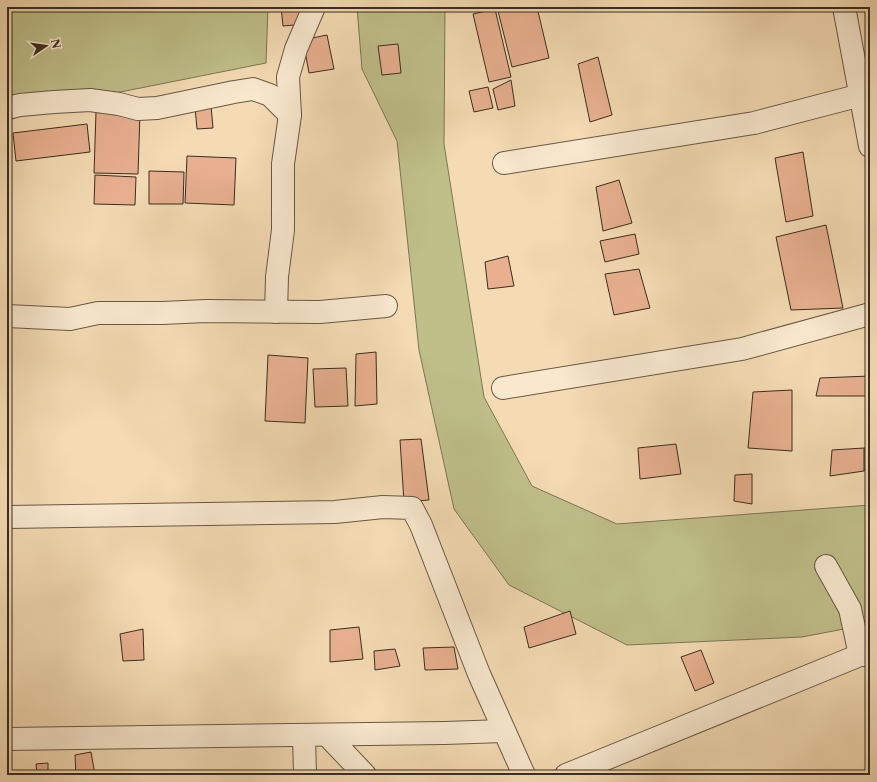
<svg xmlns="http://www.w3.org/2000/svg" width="877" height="782" font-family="'Libre Caslon Text',serif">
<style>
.green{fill:#bfbf8a;stroke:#7c7656}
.building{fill:#e8b08f;stroke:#392d22}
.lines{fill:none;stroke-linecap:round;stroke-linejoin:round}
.minor-casing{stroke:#685846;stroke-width:24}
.minor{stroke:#f8e8ce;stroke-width:22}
</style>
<rect width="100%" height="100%" fill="#f4dbb3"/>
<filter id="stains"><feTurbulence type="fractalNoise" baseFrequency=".005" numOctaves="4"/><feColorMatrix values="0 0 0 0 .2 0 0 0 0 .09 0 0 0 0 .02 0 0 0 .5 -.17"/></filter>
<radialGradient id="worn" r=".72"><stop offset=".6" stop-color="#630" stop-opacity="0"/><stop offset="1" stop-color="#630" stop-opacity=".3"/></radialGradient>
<g class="green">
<polygon points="7,7 268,7 266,63 30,110 7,122"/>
<polygon points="357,7 445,7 444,144 484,397 532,486 617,524 870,505 870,624 802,637 627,645 509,585 454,509 419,350 397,141 362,69"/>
</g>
<g class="building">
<polygon points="281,7 303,7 305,24 283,26"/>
<polygon points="497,7 537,7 549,58 512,67"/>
<polygon points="495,9 511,77 489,82 473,14"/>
<polygon points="327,35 334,69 309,73 303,40"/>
<polygon points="398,44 401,73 382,75 378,46"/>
<polygon points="598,57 612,115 590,122 578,64"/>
<polygon points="511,80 515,106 498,110 493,89"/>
<polygon points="488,87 493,108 474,112 469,91"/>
<polygon points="211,106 213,128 197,129 195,107"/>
<polygon points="96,112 140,113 138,174 94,173"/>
<polygon points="87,124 90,152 16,161 13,133"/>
<polygon points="803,152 813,216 786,222 775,158"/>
<polygon points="187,156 236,158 234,205 185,203"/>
<polygon points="149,171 184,172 183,204 149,204"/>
<polygon points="95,175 136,177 135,205 94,204"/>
<polygon points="619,180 632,223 603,231 596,187"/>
<polygon points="826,225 843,308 791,310 776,237"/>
<polygon points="635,234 639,254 605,262 600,241"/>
<polygon points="508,256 514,286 488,289 485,262"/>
<polygon points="639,269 650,308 614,315 605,274"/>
<polygon points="376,352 377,404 355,406 356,354"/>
<polygon points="268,355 308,358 305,423 265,421"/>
<polygon points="346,368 348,406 315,407 313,369"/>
<polygon points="870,376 870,396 816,396 820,378"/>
<polygon points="792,390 792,451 748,448 753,392"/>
<polygon points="421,439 429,500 404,502 400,440"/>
<polygon points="676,444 681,474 640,479 638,448"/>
<polygon points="870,447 870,470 864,471 864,448"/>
<polygon points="864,448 864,471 830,476 832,450"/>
<polygon points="752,474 752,504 734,501 735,475"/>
<polygon points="570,611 576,634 529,648 524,627"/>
<polygon points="359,627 363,659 330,662 330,630"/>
<polygon points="143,629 144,660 123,661 120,634"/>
<polygon points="454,647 458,669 425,670 423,648"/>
<polygon points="395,649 400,666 375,670 374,651"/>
<polygon points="701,650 714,683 695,691 681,657"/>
<polygon points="91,752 95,775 76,775 75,755"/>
<polygon points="48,763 48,775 37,775 36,764"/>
</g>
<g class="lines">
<defs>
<g id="minor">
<polyline points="844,7 870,146"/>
<polyline points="7,108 20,105 54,102 90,100 119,104 138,109 157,108 234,92 253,89 270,95 290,115"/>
<polyline points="504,163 754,123 861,95"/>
<polyline points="276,312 277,277 283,230 283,164 290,115 288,77 296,49 314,7"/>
<polyline points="7,316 70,319 98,313 162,313 206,311 320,312 386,306"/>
<polyline points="503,388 742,349 870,314"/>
<polyline points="7,517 335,512 383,507 412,508 421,525 479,674 524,775"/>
<polyline points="826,566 850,609 860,655"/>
<polyline points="304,735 305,775"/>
<polyline points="327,735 365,775"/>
<polyline points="7,739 445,733 503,731"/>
<polyline points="566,775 860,655 870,655"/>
</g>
</defs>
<use href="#minor" class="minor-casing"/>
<use href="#minor" class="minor"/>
</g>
<rect width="877" height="782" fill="none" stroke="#f4dbb3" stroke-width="24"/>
<rect x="8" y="8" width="861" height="766" fill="none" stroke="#392d22" stroke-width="2"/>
<rect x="12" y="12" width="853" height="758" fill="none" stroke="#392d22"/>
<g transform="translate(46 46) rotate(77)" stroke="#f8e8ce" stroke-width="3" paint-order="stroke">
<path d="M0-3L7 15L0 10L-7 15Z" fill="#392d22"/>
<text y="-6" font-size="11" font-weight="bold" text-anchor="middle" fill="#392d22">N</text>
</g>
<rect width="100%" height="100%" filter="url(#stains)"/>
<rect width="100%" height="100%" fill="url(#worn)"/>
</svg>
